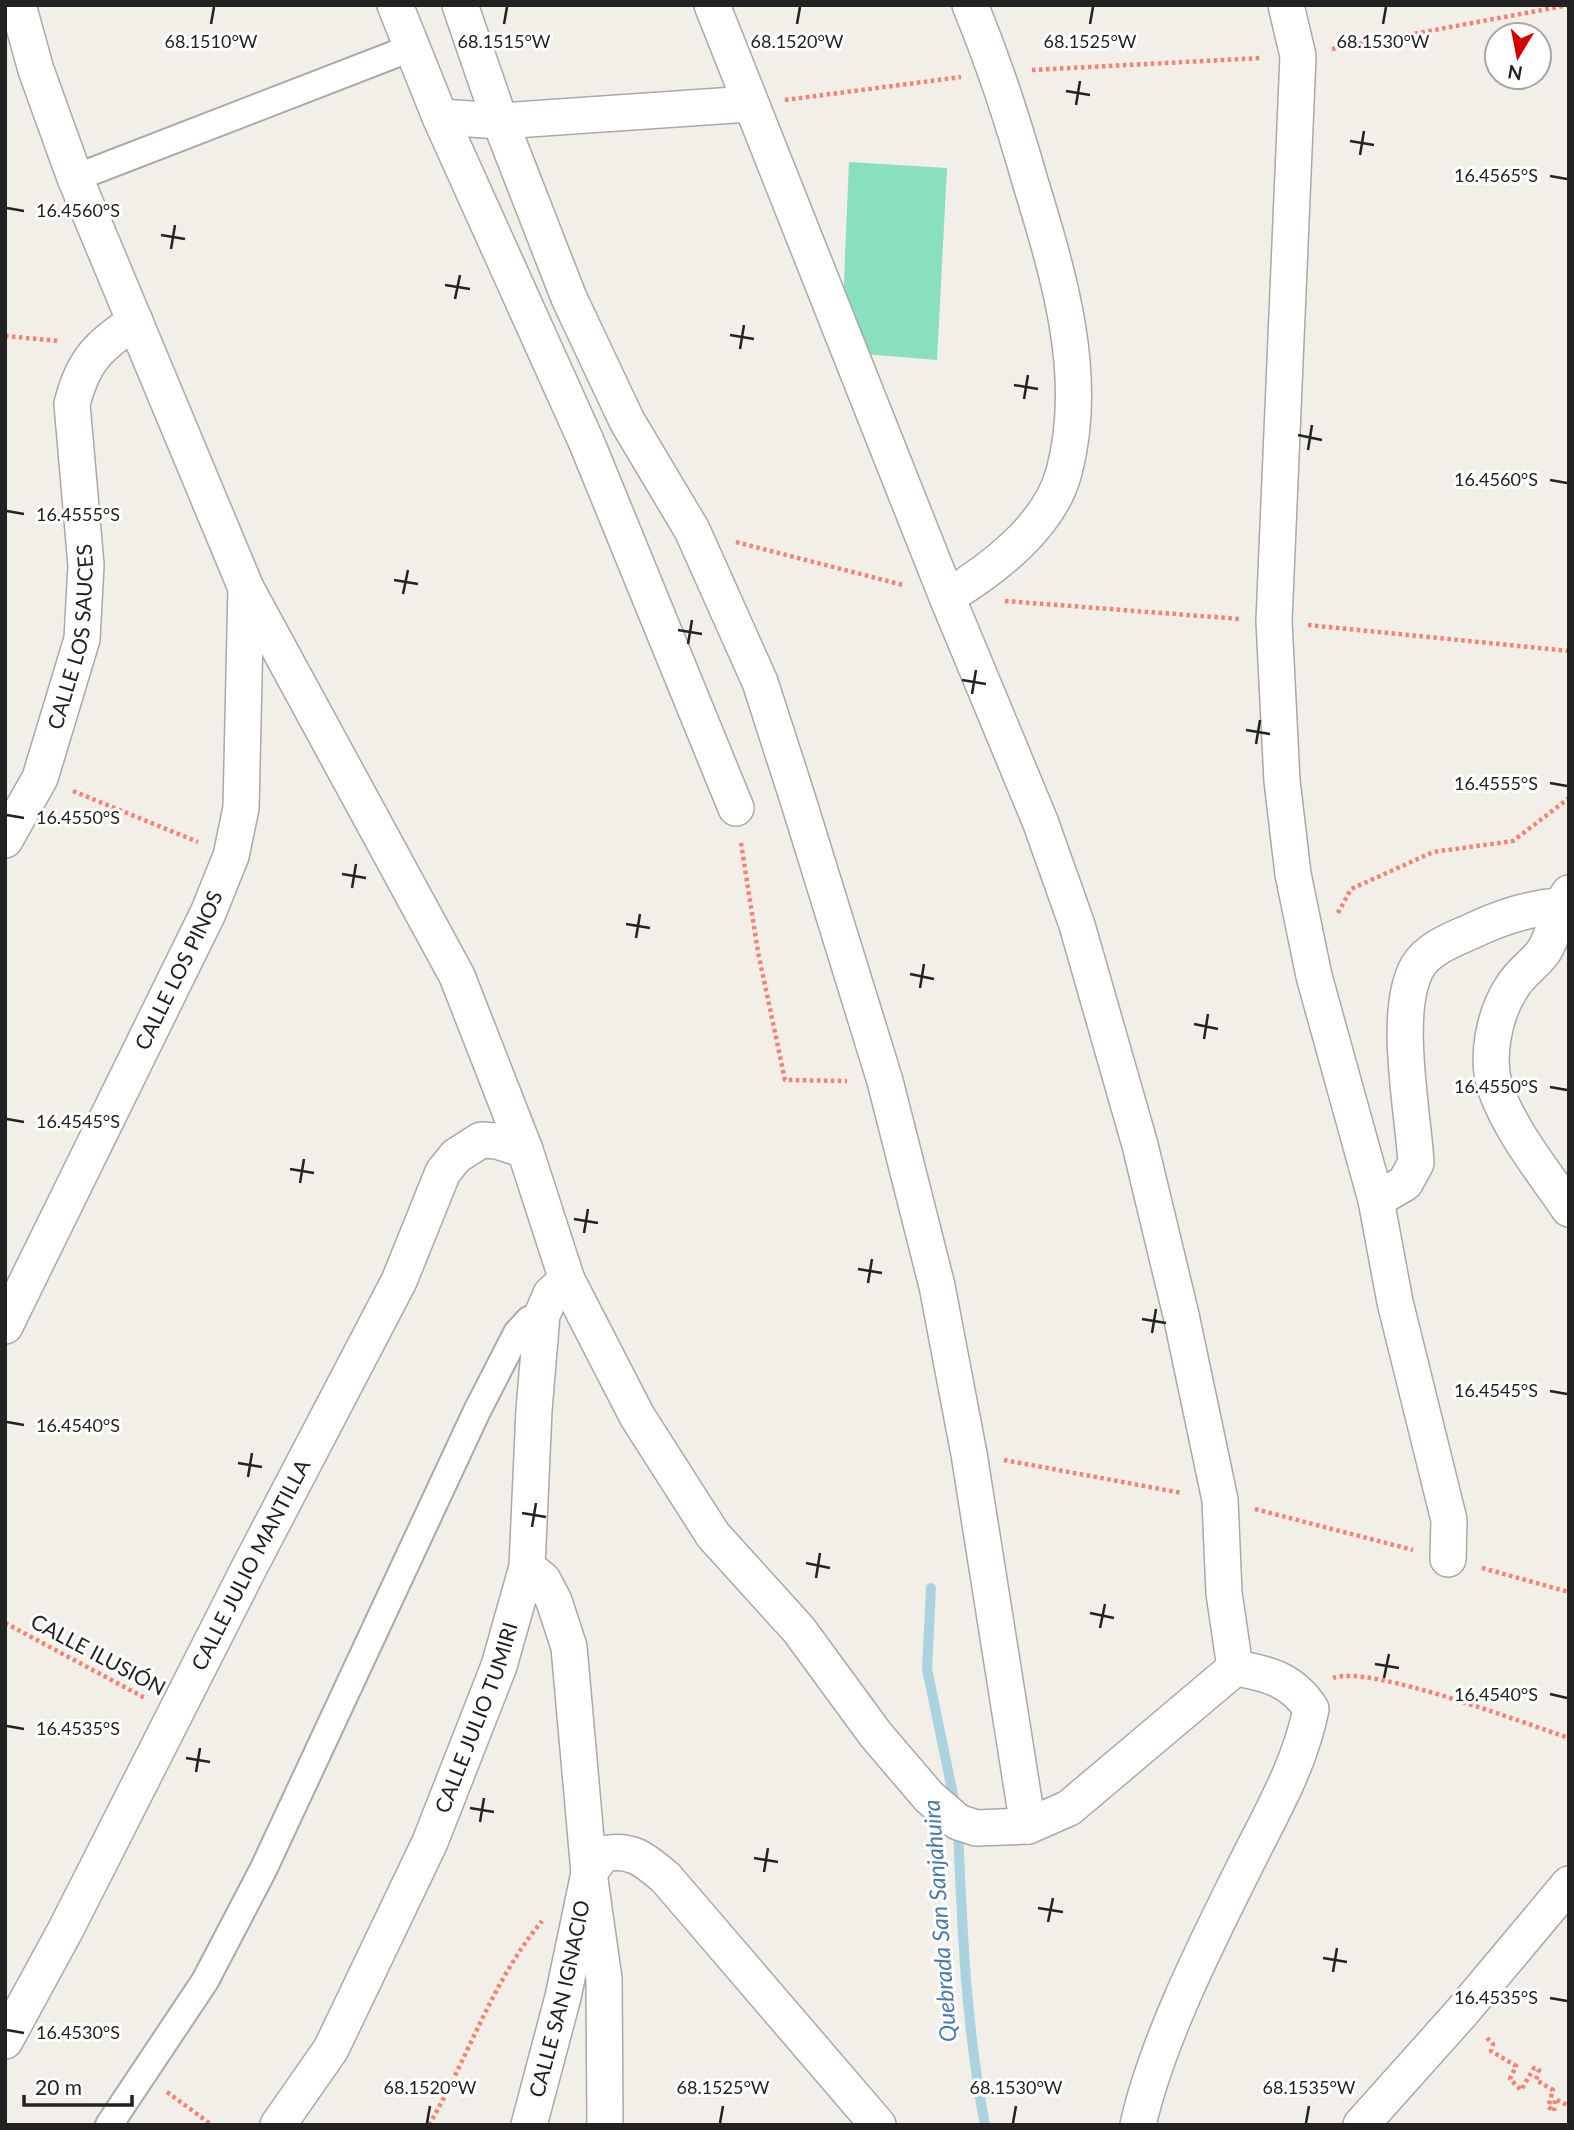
<svg xmlns="http://www.w3.org/2000/svg" width="1574" height="2130" font-family="Lato,sans-serif">
<style>
.pitch{fill:#88e0be}
.lines{fill:none;stroke-linecap:round;stroke-linejoin:round}
.stream{stroke:#aad3df;stroke-width:10}
.pedestrian-casing{stroke:#a9a9a9;stroke-width:30}
.minor-casing{stroke:#a9a9a9;stroke-width:38}
.path{stroke:#fa8072;stroke-width:4.5;stroke-dasharray:3.5 3.5;stroke-linecap:butt}
.pedestrian{stroke:#fff;stroke-width:26}
.minor{stroke:#fff;stroke-width:35}
.ticks{fill:none;stroke:#222;stroke-width:2.5}
.labels{text-anchor:middle;stroke-width:6;stroke-linejoin:round;paint-order:stroke}
.street-label{font-size:21px;fill:#222;stroke:#fff}
.water-label{font-size:23px;font-style:italic;fill:#4a7aab;stroke:#fff}
.ticks-label{font-size:18px;text-anchor:middle;fill:#222;stroke:#fff;stroke-width:6;stroke-linejoin:round;paint-order:stroke}
</style>
<rect width="100%" height="100%" fill="#f2efe9"/>
<polygon class="pitch" points="849,162 947,168 937,360 841,352"/>
<g class="lines">
<g class="stream">
<polyline points="931,1588 927,1669 956,1809"/>
<path d="M958 1828C962 1928 966 2027 985 2125"/>
</g>
<defs>
<g id="pedestrian">
<polyline points="75,178 411,48"/>
<polyline points="109,2125 205,1981 263,1870 477,1411 517,1333 529,1320 542,1315"/>
</g>
<g id="minor">
<path d="M18 5 36 70 75 178 246 588 457 976 525 1150 567 1280 637 1416 713 1535 799 1630 876 1735 929 1797 958 1822 976 1828 1028 1826 1069 1808 1235 1668C1267 1673 1293 1680 1311 1709 1300 1764 1273 1810 1248 1860 1209 1938 1157 2040 1138 2125"/>
<polyline points="395,5 440,117 586,441 736,808"/>
<polyline points="460,5 500,121 569,298 627,421 692,530 760,682 799,803 885,1081 937,1286 969,1454 1028,1826"/>
<polyline points="712,5 947,597 1040,821 1077,925 1140,1145 1181,1315 1220,1500 1224,1593 1235,1668"/>
<polyline points="1286,5 1298,56 1274,621 1282,781 1293,874 1314,976 1376,1200 1395,1302 1449,1520 1448,1559"/>
<polyline points="440,117 500,121 749,104"/>
<path d="M947 597C992 570 1050 526 1064 472 1090 375 1058 273 1030 181 1013 121 994 63 970 5"/>
<path id="s1" d="M5 840 40 778 82 639 86 565 72 404C83 360 98 347 135 321"/>
<path d="M1569 893C1556 911 1556 932 1544 951 1535 964 1520 973 1512 987 1494 1014 1485 1059 1496 1090 1511 1132 1544 1172 1569 1209"/>
<path d="M1376 1200 1405 1183 1416 1163C1413 1110 1392 1010 1418 966 1429 948 1454 939 1472 931 1499 918 1529 908 1559 906"/>
<path id="s2" d="M5 1326 208 913 231 856 241 808 246 588"/>
<polyline points="527,1567 543,1580 554,1601 569,1647 589,1873 604,1979 605,2125"/>
<path id="s3" d="M5 2041 66 1929 249 1568 399 1281 443 1172 456 1156 481 1140 497 1141 525 1150"/>
<path id="s4" d="M278 2125 331 2049 430 1842 499 1666 527 1567 534 1410 542 1315 551 1294 567 1280"/>
<path id="s5" d="M529 2125 563 1997 589 1873 603 1854C632 1848 645 1860 666 1878L878 2125"/>
<polyline points="1361,2125 1462,2012 1569,1884"/>
</g>
</defs>
<use href="#pedestrian" class="pedestrian-casing"/>
<use href="#minor" class="minor-casing"/>
<g class="path">
<polyline points="1332,49 1569,5"/>
<polyline points="1032,70 1261,58"/>
<polyline points="785,100 961,77"/>
<polyline points="5,336 60,341"/>
<polyline points="736,542 903,585"/>
<polyline points="1005,601 1240,619"/>
<polyline points="1308,625 1569,651"/>
<polyline points="73,791 198,842"/>
<polyline points="741,843 758,952 785,1080 847,1081"/>
<polyline points="1338,913 1351,889 1433,852 1513,841 1569,798"/>
<polyline points="1004,1460 1182,1493"/>
<polyline points="1255,1509 1413,1550"/>
<polyline points="1482,1568 1569,1592"/>
<polyline points="5,1623 145,1698"/>
<path d="M1333 1678C1369 1664 1526 1724 1569 1738"/>
<polyline points="1487,2038 1493,2044 1491,2051 1516,2066 1510,2079 1521,2090 1534,2068 1539,2070 1536,2080 1553,2090 1548,2107 1554,2111 1555,2099 1569,2106"/>
<polyline points="167,2092 212,2125"/>
<path d="M429 2125C468 2058 492 1981 542 1921"/>
</g>
<use href="#pedestrian" class="pedestrian"/>
<use href="#minor" class="minor"/>
</g>
<path class="ticks" d="M211 24 214 7M504 24 507 7M797 24 800 7M1090 24 1093 7M1383 24 1386 7M1066 91 1090 95M1076 105 1080 81M1350 141 1374 145M1360 155 1364 131M1550 176 1567 179M7 208 24 211M161 235 185 239M171 249 175 225M445 285 470 289M455 299 460 275M730 335 754 339M740 349 744 325M1014 385 1038 389M1024 399 1028 375M1298 435 1322 440M1308 450 1312 425M1550 480 1567 483M7 511 24 514M394 580 418 584M403 594 408 570M678 630 702 634M688 644 692 620M962 680 986 684M972 694 976 670M1246 730 1270 734M1256 744 1260 720M1550 783 1567 786M7 815 24 818M342 874 366 878M352 888 356 864M626 924 650 928M636 938 640 914M910 974 934 979M920 988 924 964M1194 1024 1218 1029M1204 1039 1208 1014M1550 1087 1567 1090M7 1119 24 1122M290 1169 314 1173M300 1183 304 1159M574 1219 598 1223M584 1233 588 1209M858 1269 882 1273M868 1283 872 1259M1142 1319 1166 1323M1152 1333 1156 1309M1550 1391 1567 1394M7 1422 24 1425M238 1463 262 1467M248 1477 252 1453M522 1513 546 1517M532 1527 536 1503M806 1563 830 1568M816 1578 820 1553M1090 1613 1114 1618M1100 1628 1105 1604M1375 1664 1399 1668M1384 1678 1389 1654M1550 1694 1567 1698M7 1726 24 1729M186 1758 210 1762M196 1772 200 1748M470 1808 494 1812M480 1822 484 1798M754 1858 778 1862M764 1872 768 1848M1038 1908 1063 1912M1048 1922 1053 1898M1323 1958 1347 1962M1333 1972 1337 1948M1550 1998 1567 2001M7 2030 24 2033M427 2123 430 2106M720 2123 723 2106M1013 2123 1016 2106M1306 2123 1309 2106"/>
<g class="labels">
<g class="street-label">
<text dy="7" stroke="none"><textPath href="#s1" startOffset="217">CALLE LOS SAUCES</textPath></text>
<text dy="7" stroke="none"><textPath href="#s2" startOffset="396">CALLE LOS PINOS</textPath></text>
<text dy="7" stroke="none"><textPath href="#s3" startOffset="536">CALLE JULIO MANTILLA</textPath></text>
<text transform="translate(98 1655) rotate(28)" y="7">CALLE ILUSIÓN</text>
<text dy="7" stroke="none"><textPath href="#s4" startOffset="455">CALLE JULIO TUMIRI</textPath></text>
<text dy="7" stroke="none"><textPath href="#s5" startOffset="130">CALLE SAN IGNACIO</textPath></text>
</g>
<g class="water-label">
<text transform="translate(940 1921) rotate(-94)" y="8">Quebrada San Sanjahuira</text>
</g>
</g>
<g class="ticks-label">
<text x="504" y="48">68.1515°W</text>
<text x="797" y="48">68.1520°W</text>
<text x="1090" y="48">68.1525°W</text>
<text x="1383" y="48">68.1530°W</text>
<text x="211" y="48">68.1510°W</text>
<text x="1496" y="182">16.4565°S</text>
<text x="78" y="217">16.4560°S</text>
<text x="1496" y="486">16.4560°S</text>
<text x="78" y="521">16.4555°S</text>
<text x="1496" y="790">16.4555°S</text>
<text x="78" y="824">16.4550°S</text>
<text x="1496" y="1093">16.4550°S</text>
<text x="78" y="1128">16.4545°S</text>
<text x="1496" y="1397">16.4545°S</text>
<text x="78" y="1432">16.4540°S</text>
<text x="1496" y="1701">16.4540°S</text>
<text x="78" y="1735">16.4535°S</text>
<text x="1496" y="2004">16.4535°S</text>
<text x="78" y="2039">16.4530°S</text>
<text x="430" y="2094">68.1520°W</text>
<text x="723" y="2094">68.1525°W</text>
<text x="1016" y="2094">68.1530°W</text>
<text x="1309" y="2094">68.1535°W</text>
</g>
<rect width="1574" height="2130" fill="none" stroke="#222222" stroke-width="14"/>
<g transform="translate(1518 56) rotate(190)"><circle r="33" fill="#ffffff" stroke="#a7a7a7" stroke-width="2"/>
<path d="M0-5L12 26L0 18L-12 26Z" fill="#d40000"/>
<text y="-10" font-size="19" font-weight="bold" text-anchor="middle" fill="#222222">N</text>
</g>
<path d="M24 2095v10h108v-10" fill="none" stroke="#222222" stroke-width="3.5"/>
<text x="35" y="2095" font-size="21" fill="#222222" stroke="#ffffff" stroke-width="5" paint-order="stroke">20 m</text>
</svg>
